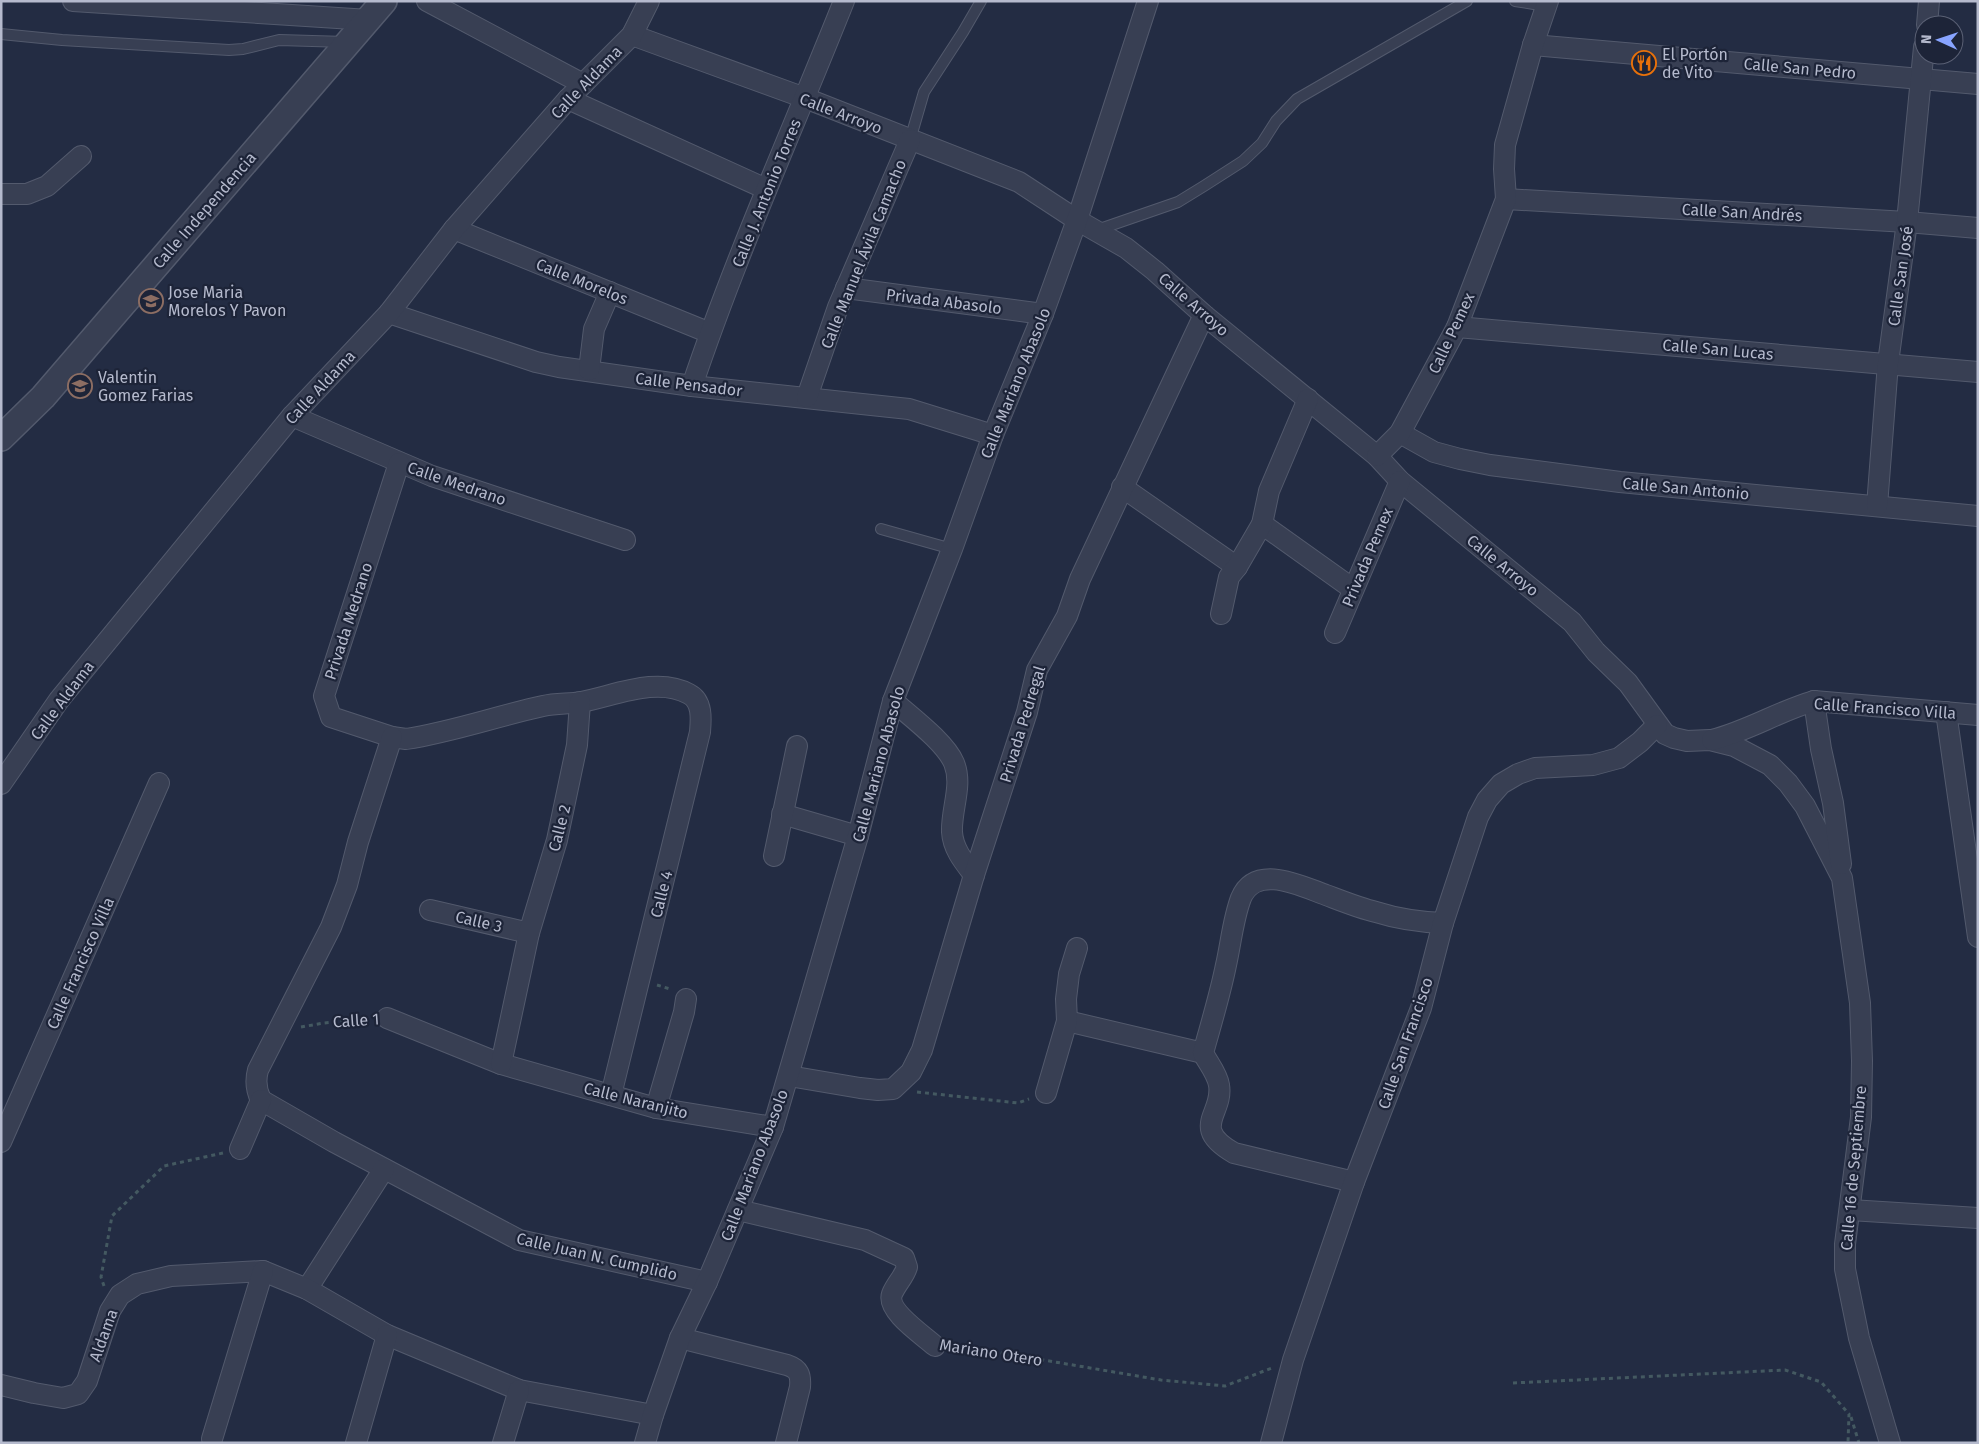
<svg xmlns="http://www.w3.org/2000/svg" width="1979" height="1444" font-family="'Fira Sans',sans-serif">
<style>
.lines{fill:none;stroke-linecap:round;stroke-linejoin:round}
.service-casing{stroke:#535a6d;stroke-width:12}
.minor-casing{stroke:#535a6d;stroke-width:22}
.tertiary-casing{stroke:#535a6d;stroke-width:28}
.path{stroke:#445961;stroke-width:3;stroke-dasharray:4 4;stroke-linecap:butt}
.service{stroke:#383f53;stroke-width:10}
.minor{stroke:#383f53;stroke-width:20}
.tertiary{stroke:#383f53;stroke-width:25}
.labels{text-anchor:middle;stroke-width:4.5;stroke-linejoin:round;paint-order:stroke}
.poi-label{font-size:16px;fill:#b5bacd;stroke:#1d2438;text-anchor:start}
.street-label{font-size:16px;fill:#b5bacd;stroke:#1d2438}
</style>
<rect width="100%" height="100%" fill="#232c43"/>
<g class="lines">
<defs>
<g id="service">
<polyline points="1515,1 1546,6"/>
<polyline points="1,34 62,40 229,50 243,49 279,40 346,42"/>
<polyline points="910,140 924,92 963,32 981,1"/>
<polyline points="1097,230 1178,202 1204,186 1243,161 1262,143 1276,121 1297,99 1467,1"/>
<polyline points="881,529 952,549"/>
</g>
<g id="minor">
<polyline points="73,1 369,20"/>
<polyline points="427,1 583,84"/>
<polyline points="1927,25 1929,1"/>
<polyline points="632,35 805,98 1019,182 1077,220 1126,248 1155,271 1204,315 1377,456 1400,481 1572,622 1596,652 1628,683 1665,734 1674,738 1687,741 1710,740 1734,746 1770,765 1788,783 1805,806 1842,878 1860,1003 1862,1061 1861,1117 1845,1244 1845,1269 1859,1338 1890,1443"/>
<polyline points="1533,45 1978,84"/>
<polyline points="568,99 766,189"/>
<polyline points="1,194 27,194 47,186 81,156"/>
<polyline points="1506,199 1907,222 1978,228"/>
<polyline points="454,229 710,333"/>
<polyline points="846,288 1043,314"/>
<polyline points="389,313 536,362 559,367 692,386 909,409 993,435"/>
<polyline points="1457,327 1978,372"/>
<polyline points="589,370 594,329 610,292"/>
<path d="M692 386C736 255 793 129 844 1"/>
<polyline points="807,397 838,307 910,140"/>
<polyline points="292,416 432,476 625,540"/>
<polyline points="1400,433 1434,452 1460,459 1490,465 1620,482 1978,516"/>
<polyline points="1377,456 1400,433 1457,327 1506,199 1504,169 1505,145 1533,45 1548,1"/>
<path d="M399 463 324 696 331 717 392 737 406 739C452 732 497 716 543 706 556 703 569 704 581 702 614 696 657 676 689 694 703 701 701 720 700 732L611 1095"/>
<polyline points="1122,487 1237,567"/>
<polyline points="1877,506 1888,363 1907,222 1924,47"/>
<polyline points="1262,524 1353,589"/>
<polyline points="1221,614 1229,577 1237,567 1262,524 1269,491 1308,399"/>
<polyline points="1335,633 1400,481"/>
<path d="M893 701C911 717 945 742 954 763 963 785 951 809 952 832 953 849 964 862 974 875"/>
<polyline points="1814,701 1821,749 1833,803 1841,864"/>
<polyline points="1946,712 1978,937"/>
<path d="M1712 740C1748 731 1779 711 1814 701L1978 715"/>
<polyline points="1,784 59,700 292,416 389,313 454,229 568,99 632,35 649,1"/>
<polyline points="782,814 858,836"/>
<polyline points="774,856 797,746"/>
<polyline points="430,910 529,933"/>
<polyline points="387,1018 501,1064 656,1108 773,1127"/>
<polyline points="1067,1021 1203,1053"/>
<polyline points="501,1064 529,933 557,840 577,745 580,702"/>
<polyline points="789,1076 860,1088 878,1090 893,1089 911,1072 922,1050 974,875 1027,712 1037,670 1067,616 1080,579 1204,315"/>
<polyline points="1046,1093 1067,1021 1066,999 1069,974 1077,948"/>
<polyline points="261,1100 334,1142 519,1240 707,1282"/>
<path d="M261 1100C256 1090 255 1081 258 1070L331 927 347 885 358 842 392 737"/>
<polyline points="656,1108 684,1012 686,999"/>
<polyline points="1,1142 159,783"/>
<polyline points="240,1149 261,1100"/>
<path d="M1354 1182 1234 1153C1189 1127 1224 1114 1219 1085 1217 1073 1208 1063 1203 1053 1211 1024 1220 995 1226 965 1231 943 1233 919 1241 898 1256 863 1301 886 1326 895 1342 901 1359 908 1376 912 1398 919 1420 922 1443 923"/>
<path d="M738 1210 865 1240 904 1258 907 1267C904 1277 896 1284 892 1294 886 1311 923 1335 935 1346"/>
<polyline points="1850,1210 1978,1218"/>
<polyline points="307,1289 384,1169"/>
<path d="M680 1338 787 1365C799 1369 801 1375 800 1387L786 1443"/>
<polyline points="1,1385 34,1393 63,1398 78,1394 87,1381 110,1311 120,1295 137,1284 171,1276 263,1271 307,1289 387,1335 519,1390 653,1415"/>
<polyline points="212,1439 263,1271"/>
<polyline points="356,1443 387,1335"/>
<polyline points="503,1443 519,1390"/>
<polyline points="645,1443 653,1415 680,1338 707,1282 773,1127 858,836 893,701 952,549 993,435 1043,314 1077,220 1148,1"/>
<polyline points="1271,1443 1293,1360 1354,1182 1421,1008 1443,923 1478,817 1487,800 1501,784 1518,774 1535,768 1593,765 1619,758 1640,742 1657,725"/>
</g>
<polyline id="tertiary" points="1,438 43,397 384,1"/>
</defs>
<use href="#service" class="service-casing"/>
<use href="#minor" class="minor-casing"/>
<use href="#tertiary" class="tertiary-casing"/>
<g class="path">
<polyline points="657,985 670,989"/>
<polyline points="301,1027 324,1023 369,1019"/>
<polyline points="917,1092 1018,1103 1029,1099"/>
<polyline points="104,1286 101,1277 112,1216 164,1166 223,1153"/>
<polyline points="953,1348 1002,1353 1161,1380 1225,1386 1272,1368"/>
<polyline points="1513,1383 1785,1370 1821,1382 1849,1414 1848,1443"/>
<polyline points="1851,1417 1859,1443"/>
</g>
<use href="#service" class="service"/>
<use href="#minor" class="minor"/>
<use href="#tertiary" class="tertiary"/>
</g>
<defs>
<symbol id="restaurant-ring" viewBox="-11 -11 22 22"><circle r="9.5" fill="#1d2438" stroke="#e8710a" stroke-width="1.5"/><path d="M-5-6h1v4h1v-4h1v4h1v-4h1v5L-1.5 .5V6h-2V.5L-5-1ZM5-6V6H3V1.5H1.5Q1.5-4 5-6Z" fill="#e8710a"/></symbol>
<symbol id="school-ring" viewBox="-11 -11 22 22"><circle r="9.5" fill="#1d2438" stroke="#8d6e63" stroke-width="1.5"/><path d="M0-5L7-2L0 1L-7-2ZM-4 1L0 2.5L4 1V4Q0 6-4 4Z" fill="#8d6e63"/></symbol>
</defs>
<g fill-rule="evenodd">
<use href="#restaurant-ring" x="1630" y="49" width="28" height="28"/>
<use href="#school-ring" x="137" y="287" width="28" height="28"/>
<use href="#school-ring" x="66" y="372" width="28" height="28"/>
</g>
<g class="labels">
<g class="poi-label">
<text x="1662" y="60">El Portón<tspan x="1662" dy="18">de Vito</tspan></text>
<text x="168" y="298">Jose Maria<tspan x="168" dy="18">Morelos Y Pavon</tspan></text>
<text x="98" y="383">Valentin<tspan x="98" dy="18">Gomez Farias</tspan></text>
</g>
<g class="street-label">
<text transform="translate(1800 68) rotate(5)" y="6">Calle San Pedro</text>
<text transform="translate(586 82) rotate(-46)" y="6">Calle Aldama</text>
<text transform="translate(841 113) rotate(21)" y="6">Calle Arroyo</text>
<text transform="translate(766 193) rotate(-68)" y="6">Calle J. Antonio Torres</text>
<text transform="translate(204 210) rotate(-49)" y="6">Calle Independencia</text>
<text transform="translate(1742 212) rotate(3)" y="6">Calle San Andrés</text>
<text transform="translate(863 254) rotate(-68)" y="6">Calle Manuel Ávila Camacho</text>
<text transform="translate(1900 276) rotate(-82)" y="6">Calle San José</text>
<text transform="translate(582 281) rotate(22)" y="6">Calle Morelos</text>
<text transform="translate(944 301) rotate(7)" y="6">Privada Abasolo</text>
<text transform="translate(1194 304) rotate(41)" y="6">Calle Arroyo</text>
<text transform="translate(1451 333) rotate(-65)" y="6">Calle Pemex</text>
<text transform="translate(1718 349) rotate(5)" y="6">Calle San Lucas</text>
<text transform="translate(1015 383) rotate(-68)" y="6">Calle Mariano Abasolo</text>
<text transform="translate(689 384) rotate(7)" y="6">Calle Pensador</text>
<text transform="translate(320 387) rotate(-47)" y="6">Calle Aldama</text>
<text transform="translate(457 483) rotate(19)" y="6">Calle Medrano</text>
<text transform="translate(1686 488) rotate(5)" y="6">Calle San Antonio</text>
<text transform="translate(1367 557) rotate(-67)" y="6">Privada Pemex</text>
<text transform="translate(1503 565) rotate(39)" y="6">Calle Arroyo</text>
<text transform="translate(348 621) rotate(-72)" y="6">Privada Medrano</text>
<text transform="translate(62 700) rotate(-53)" y="6">Calle Aldama</text>
<text transform="translate(1885 708) rotate(4)" y="6">Calle Francisco Villa</text>
<text transform="translate(1022 724) rotate(-73)" y="6">Privada Pedregal</text>
<text transform="translate(878 764) rotate(-75)" y="6">Calle Mariano Abasolo</text>
<text transform="translate(559 828) rotate(-76)" y="6">Calle 2</text>
<text transform="translate(661 894) rotate(-76)" y="6">Calle 4</text>
<text transform="translate(479 921) rotate(13)" y="6">Calle 3</text>
<text transform="translate(80 963) rotate(-66)" y="6">Calle Francisco Villa</text>
<text transform="translate(356 1020) rotate(-4)" y="6">Calle 1</text>
<text transform="translate(1405 1043) rotate(-71)" y="6">Calle San Francisco</text>
<text transform="translate(636 1100) rotate(14)" y="6">Calle Naranjito</text>
<text transform="translate(754 1165) rotate(-69)" y="6">Calle Mariano Abasolo</text>
<text transform="translate(1853 1168) rotate(-85)" y="6">Calle 16 de Septiembre</text>
<text transform="translate(597 1256) rotate(13)" y="6">Calle Juan N. Cumplido</text>
<text transform="translate(103 1335) rotate(-70)" y="6">Aldama</text>
<text transform="translate(991 1352) rotate(9)" y="6">Mariano Otero</text>
</g>
</g>
<rect width="1979" height="1444" fill="none" stroke="#b5bacd" stroke-width="5"/>
<g transform="translate(1939 40) rotate(273)"><circle r="24" fill="#1d2438" stroke="#5a6074"/>
<path d="M0-4L9 19L0 12L-9 19Z" fill="#88a4ff"/>
<text y="-8" font-size="14" font-weight="bold" text-anchor="middle" fill="#b5bacd">N</text>
</g>
</svg>
